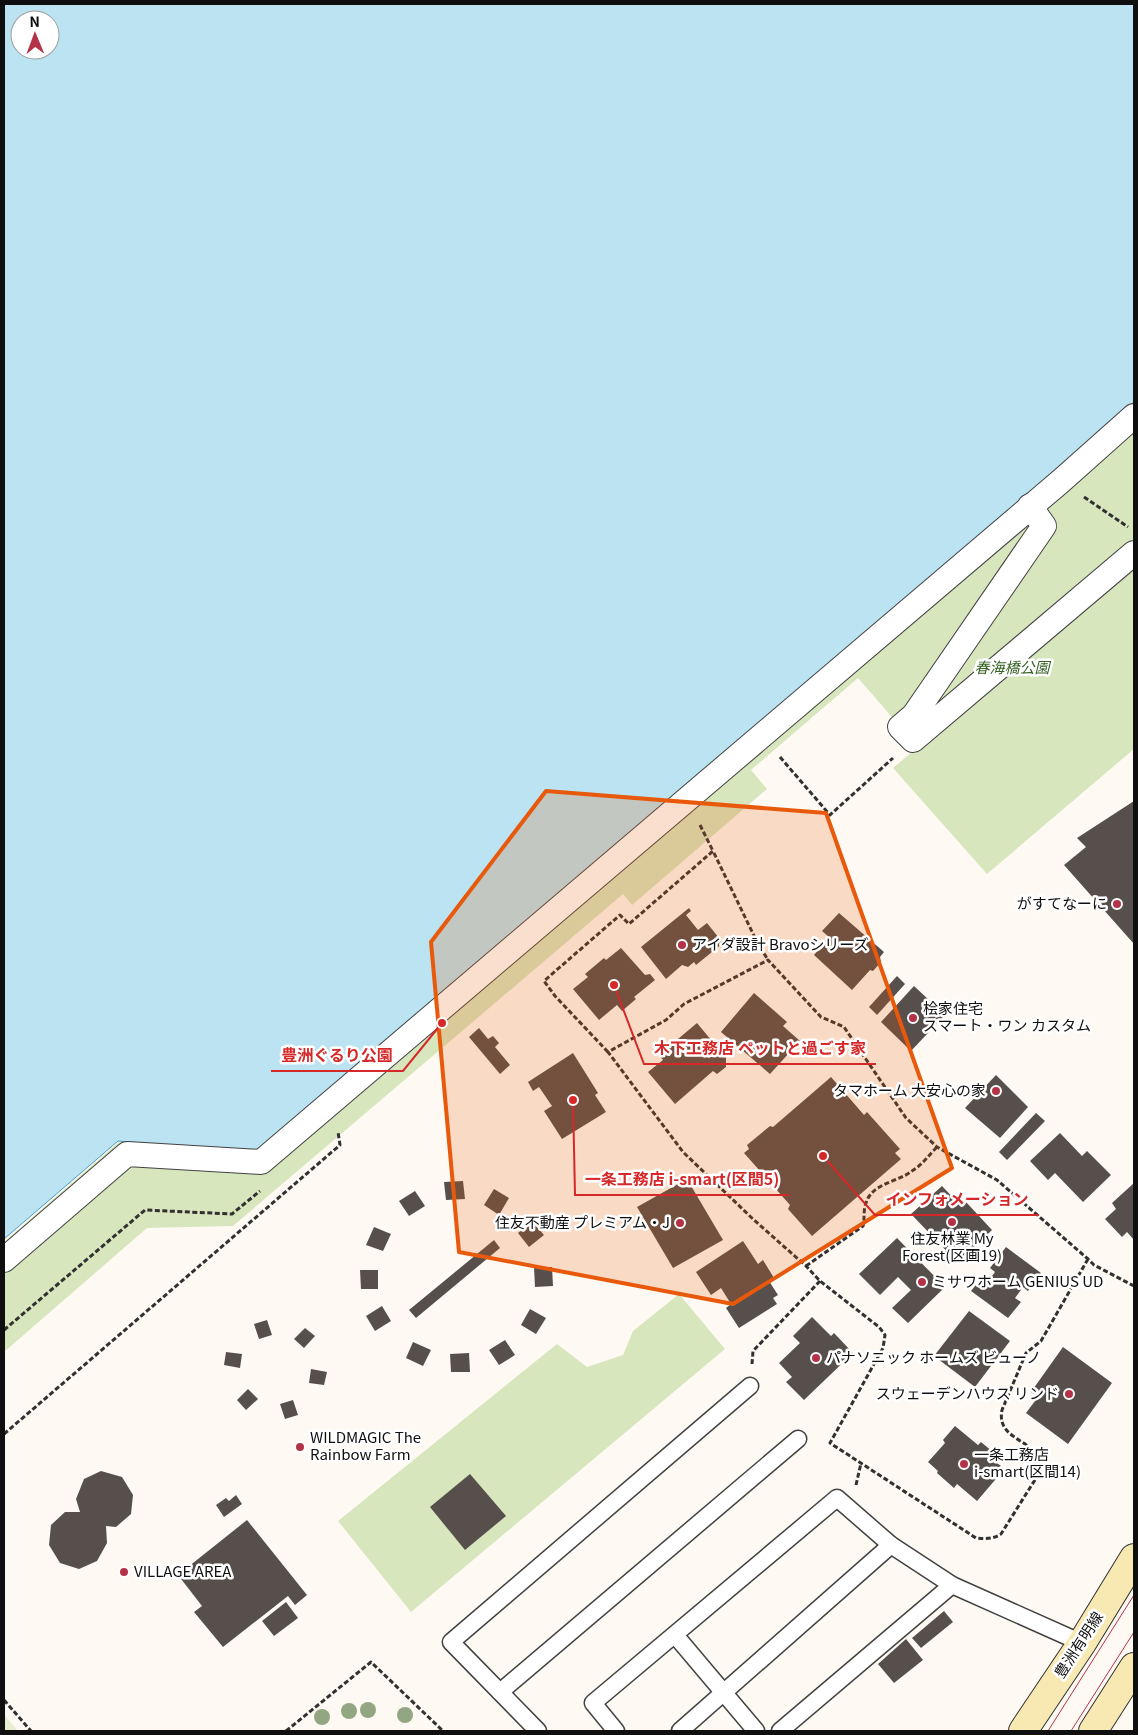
<svg xmlns="http://www.w3.org/2000/svg" width="1138" height="1735" font-family="Georgia,'Noto Sans JP',serif">
<style>
.green{fill:#d8e6be}
.pitch{fill:#e7eecf}
.water{fill:#bbe3f1;stroke:#489fc2;fill-rule:evenodd}
.building{fill:#574f4c}
.lines{fill:none;stroke-linecap:round;stroke-linejoin:round}
.service-casing{stroke:#424242;stroke-width:19}
.pedestrian-casing{stroke:#424242;stroke-width:26}
.secondary-casing{stroke:#313131;stroke-width:30}
.path{stroke:#313131;stroke-width:3;stroke-dasharray:5 2.5;stroke-linecap:butt}
.service{stroke:#fff;stroke-width:16}
.pedestrian{stroke:#fff;stroke-width:24}
.secondary{stroke:#f8e9b3;stroke-width:28}
.tram{stroke:#b43247;stroke-width:1}
.tree{fill:#91a681}
.marked{fill:#e8590c;fill-opacity:0.2;stroke:#e8590c;stroke-width:4;stroke-linejoin:round}
.poi-dot{fill:#b43247;stroke:#fff;stroke-width:2}
.labels{text-anchor:middle;stroke-width:5;stroke-linejoin:round;paint-order:stroke}
.park-label{font-size:15px;font-style:italic;fill:#386224;stroke:#fff}
.poi-label{font-size:15px;fill:#0f0f0f;stroke:#fff;text-anchor:start}
.street-label{font-size:15px;fill:#0f0f0f;stroke:#fff}
.leader{fill:none;stroke:#d62828;stroke-width:2}
.callout-dot{fill:#d62828;stroke:#fff;stroke-width:2}
.callout-label{font-size:16px;text-anchor:middle;font-weight:bold;fill:#d62828;stroke:#fff;stroke-width:5;stroke-linejoin:round;paint-order:stroke}
</style>
<rect width="100%" height="100%" fill="#fefaf3"/>
<g class="green">
<polygon points="1134,402 1134,749 987,874 893,768 918,747 858,678 751,770 767,789 632,905 623,894 233,1226 147,1228 4,1352 4,1242 119,1142 260,1156"/>
<polygon points="679,1294 725,1349 411,1612 338,1521 557,1344 587,1367 623,1355 633,1331"/>
</g>
<polygon class="pitch" points="4,1714 18,1731 4,1731"/>
<path class="water" d="M4 4H1134V402L260 1155 118 1141 4 1239ZM20 20H50V50H20Z"/>
<g class="building">
<polygon points="1134,801 1134,944 1064,865 1086,847 1077,838"/>
<polygon points="689,908 691,911 686,915 698,930 707,923 723,943 696,965 694,962 688,967 682,965 666,979 641,947"/>
<polygon points="839,913 884,952 880,957 881,962 873,971 870,970 852,990 814,955 829,937 822,931"/>
<polygon points="621,948 645,975 650,974 655,980 634,997 636,999 622,1011 617,1005 599,1020 573,989 588,977 585,974 604,958 606,960"/>
<polygon points="897,976 905,984 877,1015 869,1007"/>
<polygon points="914,986 945,1015 911,1051 881,1022"/>
<polygon points="754,993 787,1022 783,1026 800,1041 770,1074 721,1032"/>
<polygon points="697,1023 726,1058 726,1067 717,1074 713,1071 675,1104 648,1072 663,1060 659,1055"/>
<polygon points="479,1028 488,1039 493,1036 499,1043 495,1047 510,1065 500,1074 469,1037"/>
<polygon points="573,1053 598,1093 595,1095 606,1112 562,1139 544,1111 552,1106 539,1087 533,1091 528,1082"/>
<polygon points="996,1075 1028,1107 1000,1138 965,1108"/>
<polygon points="831,1077 864,1115 867,1112 900,1149 895,1153 901,1159 812,1236 788,1209 790,1205 744,1153 749,1149 747,1145 770,1126 773,1127"/>
<polygon points="1036,1113 1045,1121 1007,1160 999,1152"/>
<polygon points="1060,1133 1082,1156 1087,1151 1111,1175 1083,1202 1055,1173 1048,1180 1030,1161"/>
<polygon points="687,1179 723,1240 673,1268 637,1207"/>
<polygon points="463,1181 465,1199 446,1200 444,1182"/>
<polygon points="1134,1183 1134,1240 1127,1232 1122,1237 1105,1219 1116,1209 1112,1203"/>
<polygon points="942,1186 961,1206 966,1202 992,1230 958,1263 911,1214"/>
<polygon points="494,1189 509,1198 499,1215 484,1205"/>
<polygon points="415,1191 425,1206 409,1216 399,1201"/>
<polygon points="532,1221 544,1235 529,1247 518,1233"/>
<polygon points="374,1227 391,1234 383,1251 366,1245"/>
<polygon points="897,1238 945,1287 908,1323 892,1308 911,1290 898,1277 880,1295 859,1274"/>
<polygon points="494,1240 500,1248 416,1318 409,1310"/>
<polygon points="743,1241 758,1264 763,1260 774,1278 769,1281 778,1295 773,1298 777,1304 739,1328 726,1308 731,1304 721,1288 711,1295 696,1272"/>
<polygon points="1006,1247 1041,1273 1028,1291 1023,1287 1015,1298 1021,1302 1008,1318 971,1291 984,1275 990,1279 995,1272 990,1268"/>
<polygon points="534,1267 552,1267 553,1286 535,1287"/>
<polygon points="360,1270 378,1270 378,1289 361,1289"/>
<polygon points="382,1306 391,1321 375,1331 366,1316"/>
<polygon points="530,1309 546,1318 536,1334 521,1325"/>
<polygon points="969,1311 1010,1341 975,1387 934,1356"/>
<polygon points="812,1317 831,1336 834,1333 853,1353 804,1400 786,1382 792,1377 779,1363 800,1343 793,1336"/>
<polygon points="267,1320 272,1335 259,1339 254,1324"/>
<polygon points="305,1328 315,1336 304,1348 294,1339"/>
<polygon points="505,1340 515,1355 499,1365 489,1350"/>
<polygon points="413,1342 431,1350 423,1366 406,1358"/>
<polygon points="1063,1347 1112,1383 1068,1444 1026,1413 1038,1397 1031,1392"/>
<polygon points="226,1352 242,1354 240,1368 224,1365"/>
<polygon points="469,1353 470,1372 451,1372 450,1354"/>
<polygon points="311,1369 327,1372 324,1385 309,1383"/>
<polygon points="248,1389 258,1399 246,1410 237,1400"/>
<polygon points="293,1400 298,1415 285,1419 280,1404"/>
<polygon points="955,1426 978,1445 981,1442 993,1452 989,1457 1001,1466 997,1470 1001,1473 977,1501 957,1484 954,1488 937,1473 938,1471 928,1462 945,1443 943,1440"/>
<polygon points="101,1471 122,1477 133,1495 131,1514 116,1527 106,1526 107,1543 97,1561 79,1569 60,1563 49,1545 51,1525 65,1512 80,1512 76,1499 84,1479"/>
<polygon points="470,1474 506,1516 465,1550 430,1507"/>
<polygon points="236,1495 242,1504 224,1517 216,1505 226,1498 229,1501"/>
<polygon points="247,1520 307,1595 295,1605 288,1596 223,1647 194,1612 202,1606 178,1575"/>
<polygon points="286,1602 298,1618 274,1636 262,1621"/>
<polygon points="944,1611 953,1622 921,1648 912,1638"/>
<polygon points="906,1639 923,1660 894,1683 878,1664"/>
</g>
<g class="lines">
<defs>
<g id="service">
<polyline points="675,1635 756,1731"/>
<polyline points="500,1692 798,1439"/>
<polyline points="538,1731 451,1642 750,1386"/>
<polyline points="616,1731 593,1703 837,1498 891,1545 952,1585 1082,1643"/>
<polyline points="680,1731 891,1545"/>
<polyline points="780,1731 952,1585"/>
</g>
<g id="pedestrian">
<polyline points="1030,506 1044,526 914,715 900,727 913,740 1134,553"/>
<polyline points="4,1260 127,1154 261,1162 1061,481 1134,416"/>
</g>
<g id="secondary">
<polyline points="1023,1731 1082,1643 1134,1558"/>
<polyline points="1093,1731 1134,1667"/>
</g>
</defs>
<use href="#service" class="service-casing"/>
<use href="#pedestrian" class="pedestrian-casing"/>
<use href="#secondary" class="secondary-casing"/>
<g class="path">
<polyline points="1084,497 1128,527"/>
<polyline points="780,757 830,815 893,758"/>
<polyline points="700,825 713,851"/>
<polyline points="608,1052 555,996 544,981 620,915 629,924 713,851 757,942 768,960"/>
<path d="M1088 1259 1041 1341 1026 1353 1002 1410C995 1445 1049 1438 1038 1475L1001 1534C993 1539 986 1539 976 1538L830 1443 883 1348 885 1335 879 1327 820 1281 806 1266 754 1220 683 1152 608 1052 666 1020 684 1004 768 960 821 1017 844 1027 906 1118 937 1147 997 1180 1088 1259 1094 1265 1134 1286"/>
<path d="M806 1266 863 1226C865 1219 863 1210 866 1203 872 1183 898 1182 912 1171 922 1165 929 1155 937 1147"/>
<polyline points="4,1330 145,1210 232,1214 260,1191"/>
<polyline points="752,1364 753,1351 820,1281"/>
<polyline points="4,1434 340,1145 338,1132"/>
<polyline points="856,1485 861,1463"/>
<polyline points="4,1700 31,1731"/>
<polyline points="286,1731 371,1662 443,1731"/>
</g>
<use href="#service" class="service"/>
<use href="#pedestrian" class="pedestrian"/>
<use href="#secondary" class="secondary"/>
<g class="tram">
<polyline points="1048,1731 1134,1595"/>
<polyline points="1071,1731 1134,1632"/>
</g>
</g>
<g class="tree">
<circle cx="368" cy="1710" r="8"/>
<circle cx="349" cy="1711" r="8"/>
<circle cx="405" cy="1715" r="8"/>
<circle cx="322" cy="1717" r="8"/>
</g>
<path class="marked" d="M546 791 826 813 952 1168 733 1304 459 1252 431 942Z"/>
<g class="poi-dot">
<circle cx="1117" cy="904" r="5"/>
<circle cx="682" cy="945" r="5"/>
<circle cx="913" cy="1018" r="5"/>
<circle cx="996" cy="1091" r="5"/>
<circle cx="952" cy="1222" r="5"/>
<circle cx="680" cy="1223" r="5"/>
<circle cx="922" cy="1282" r="5"/>
<circle cx="816" cy="1358" r="5"/>
<circle cx="1069" cy="1394" r="5"/>
<circle cx="300" cy="1447" r="5"/>
<circle cx="964" cy="1464" r="5"/>
<circle cx="124" cy="1572" r="5"/>
</g>
<g class="labels">
<g class="park-label">
<text x="1012" y="673">春海橋公園</text>
</g>
<g class="poi-label">
<text x="1107" y="909" text-anchor="end">がすてなーに</text>
<text x="692" y="950">アイダ設計 Bravoシリーズ</text>
<text x="923" y="1014">桧家住宅<tspan x="923" dy="17">スマート・ワン カスタム</tspan></text>
<text x="986" y="1096" text-anchor="end">タマホーム 大安心の家</text>
<text x="670" y="1228" text-anchor="end">住友不動産 プレミアム・J</text>
<text x="952" y="1244" text-anchor="middle">住友林業 My<tspan x="952" dy="17">Forest(区画19)</tspan></text>
<text x="932" y="1287">ミサワホーム GENIUS UD</text>
<text x="826" y="1363">パナソニック ホームズ ビューノ</text>
<text x="1059" y="1399" text-anchor="end">スウェーデンハウス リンド</text>
<text x="310" y="1443">WILDMAGIC The<tspan x="310" dy="17">Rainbow Farm</tspan></text>
<text x="974" y="1460">一条工務店<tspan x="974" dy="17">i-smart(区間14)</tspan></text>
<text x="134" y="1577">VILLAGE AREA</text>
</g>
<g class="street-label">
<text transform="translate(1079 1645) rotate(-57)" y="5">豊洲有明線</text>
</g>
</g>
<path class="leader" d="M614 985L644 1064H876M442 1023L403 1071H271M573 1100L575 1195H789M823 1156L875 1215H1039"/>
<g class="callout-dot">
<circle cx="614" cy="985" r="5"/>
<circle cx="442" cy="1023" r="5"/>
<circle cx="573" cy="1100" r="5"/>
<circle cx="823" cy="1156" r="5"/>
</g>
<g class="callout-label">
<text x="760" y="1054">木下工務店 ペットと過ごす家</text>
<text x="337" y="1061">豊洲ぐるり公園</text>
<text x="682" y="1185">一条工務店 i-smart(区間5)</text>
<text x="957" y="1205">インフォメーション</text>
</g>
<rect width="1138" height="1735" fill="none" stroke="#0f0f0f" stroke-width="10"/>
<g transform="translate(35 35) rotate(359)"><circle r="24" fill="#ffffff" stroke="#9f9f9f"/>
<path d="M0-4L9 19L0 12L-9 19Z" fill="#b43247"/>
<text y="-8" font-size="14" font-weight="bold" text-anchor="middle" fill="#0f0f0f">N</text>
</g>
</svg>
